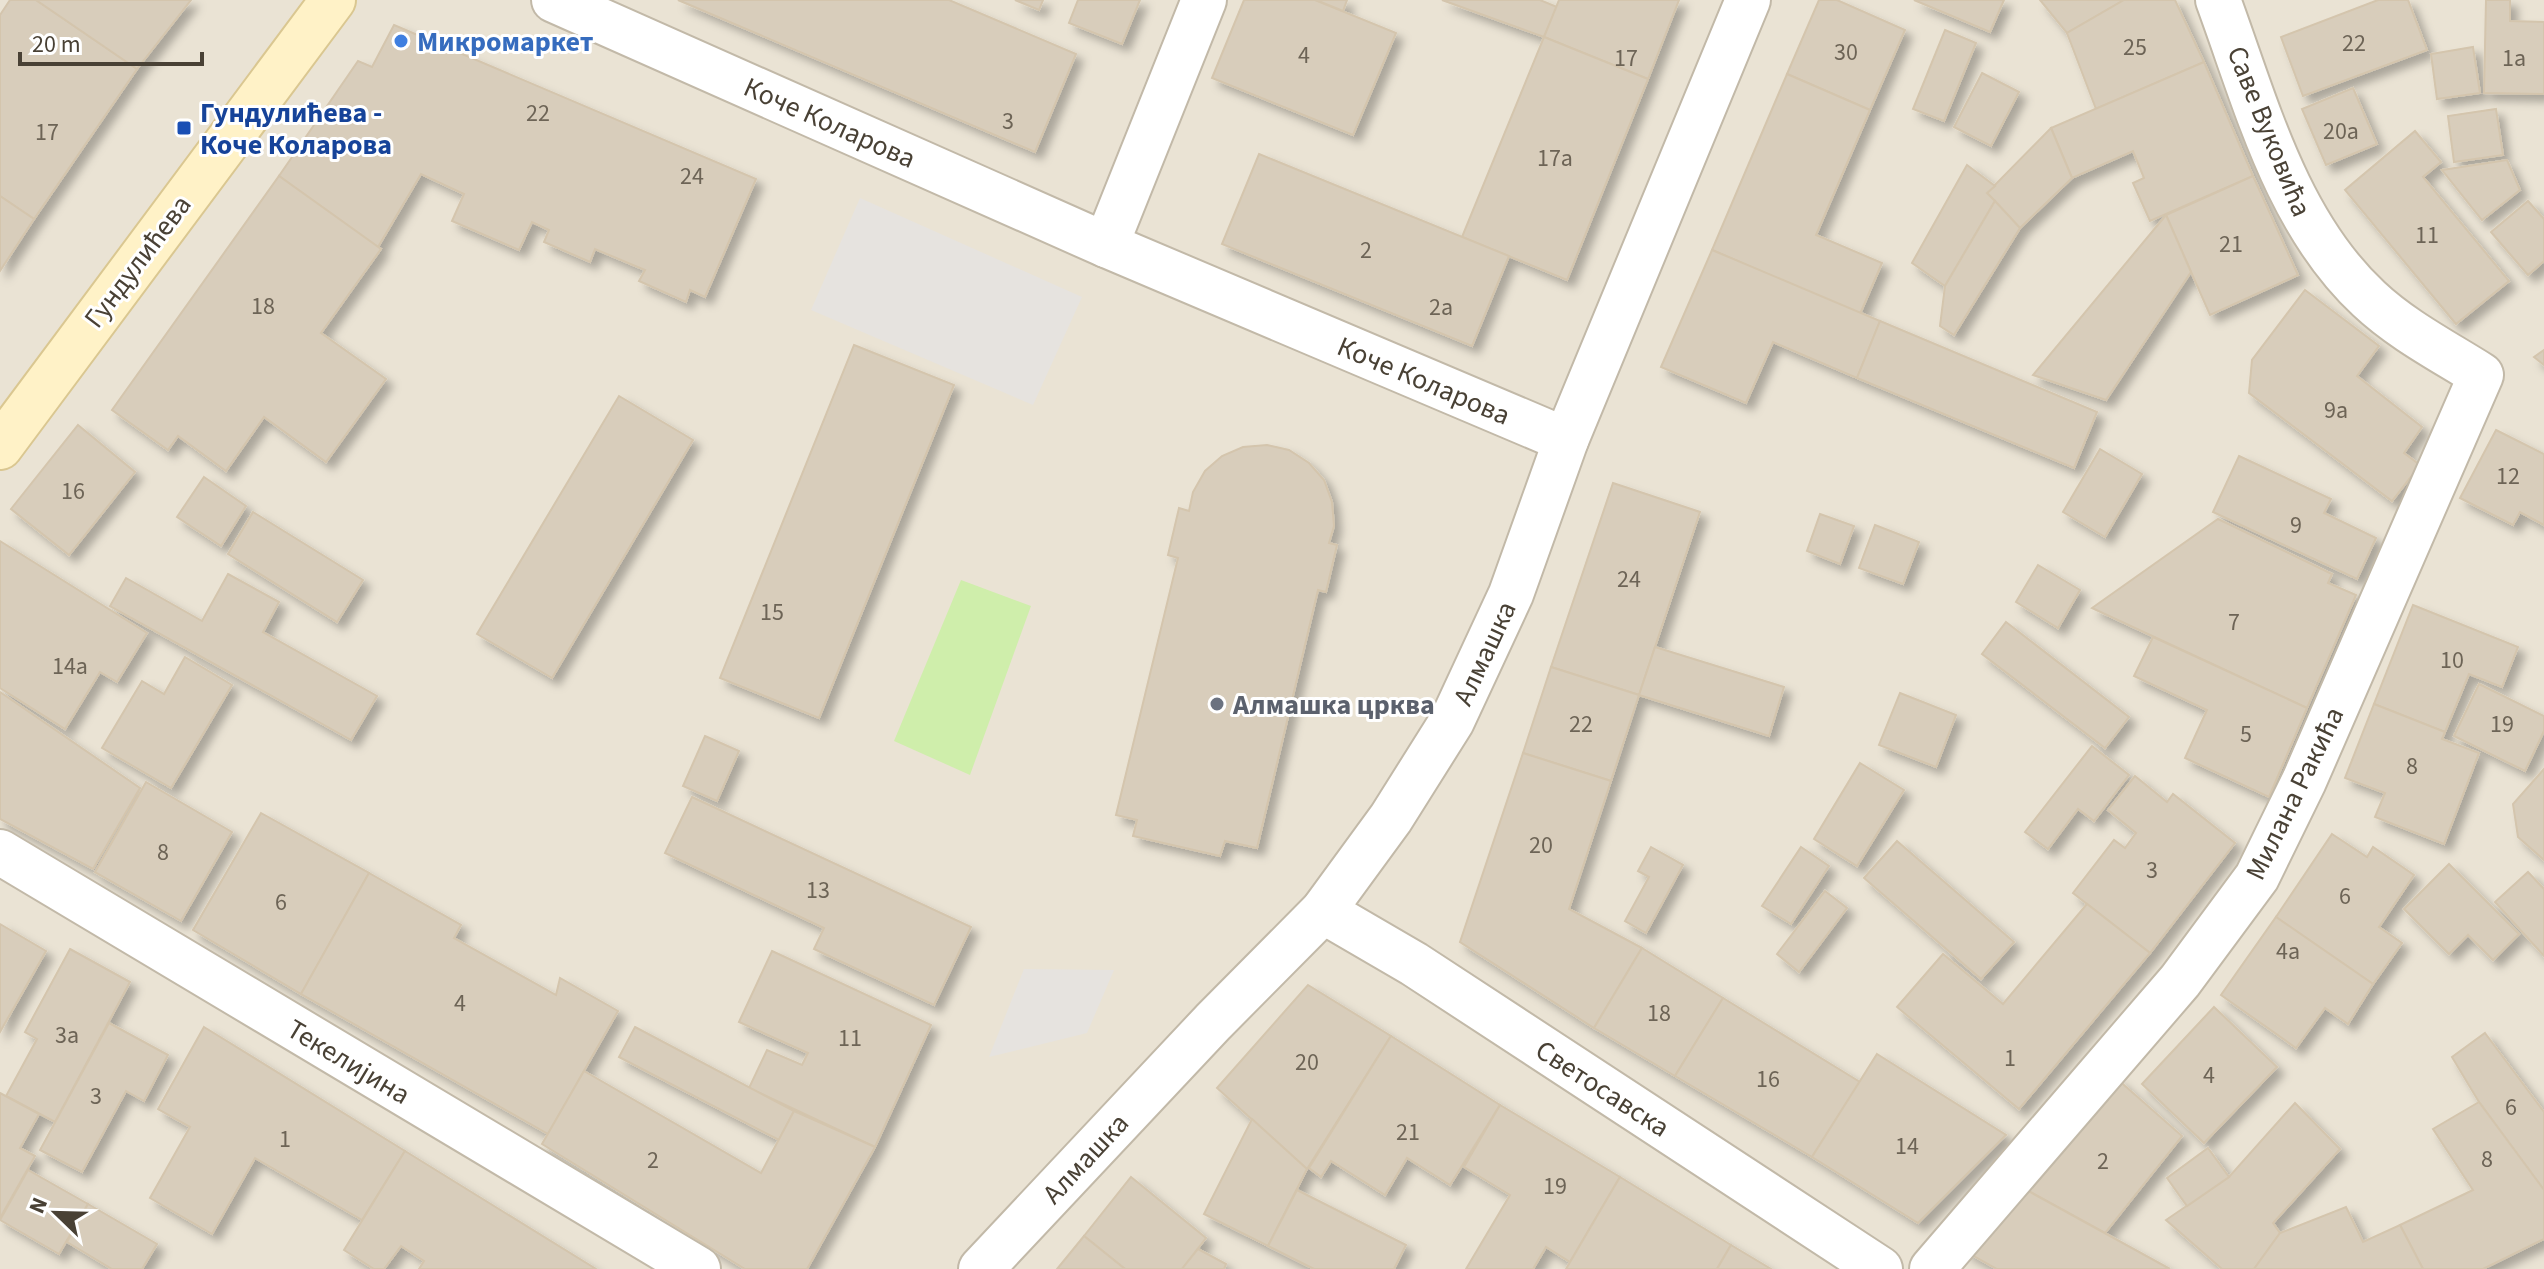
<svg xmlns="http://www.w3.org/2000/svg" width="2544" height="1269" font-family="'Source Sans 3',sans-serif">
<style>
.residential{fill:#eae3d4}
.green{fill:#cfeeab}
.parking{fill:#e6e3df}
.building{fill:#d8cdbb;stroke:#d4c5ad;stroke-width:2;filter:url(#shadow)}
.lines{fill:none;stroke-linecap:round;stroke-linejoin:round}
.street-casing{stroke:#c2b9a8;stroke-width:48}
.secondary-casing{stroke:#dac791;stroke-width:48}
.street{stroke:#fff;stroke-width:44}
.secondary{stroke:#fff2c7;stroke-width:44}
.shop-dot{fill:#3f7fe0;stroke:#fff;stroke-width:3}
.transit-dot{fill:#1a4fb4;stroke:#fff;stroke-width:3}
.worship-dot{fill:#6b7280;stroke:#fff;stroke-width:3}
.labels{text-anchor:middle;stroke-width:6;stroke-linejoin:round;paint-order:stroke}
.number-label{font-size:24px;fill:#6d6456}
.shop-label{font-size:28px;font-weight:bold;fill:#366cbe;stroke:#fff;text-anchor:start}
.transit-label{font-size:28px;font-weight:bold;fill:#164399;stroke:#fff;text-anchor:start}
.street-label{font-size:28px;fill:#494135;stroke:#fff}
.worship-label{font-size:28px;font-weight:bold;fill:#5b616d;stroke:#fff;text-anchor:start}
</style>
<defs>
<filter id="shadow"><feDropShadow dx="7" dy="7" stdDeviation="4" flood-color="#0004"/></filter>
</defs>
<rect width="100%" height="100%" fill="#f5f1e7"/>
<rect class="residential" x="0" y="0" width="2544" height="1269"/>
<polygon class="green" points="961,580 1031,606 970,775 894,741"/>
<g class="parking">
<polygon points="860,198 1082,297 1033,405 811,310"/>
<polygon points="1024,969 1114,970 1087,1033 989,1057"/>
</g>
<g class="building">
<polygon points="10,0 36,0 137,69 34,219 0,196 0,15"/>
<polygon points="36,0 191,0 137,69"/>
<polygon points="678,0 949,0 1076,54 1035,152"/>
<polygon points="1015,0 1043,0 1039,10"/>
<polygon points="1078,0 1140,0 1122,44 1069,23"/>
<polygon points="1244,0 1315,0 1396,33 1353,135 1212,78"/>
<polygon points="1316,0 1347,0 1343,11"/>
<polygon points="1442,0 1540,0 1557,7 1544,37"/>
<polygon points="1559,0 1679,0 1648,79 1544,37"/>
<polygon points="1819,0 1837,0 1905,30 1870,110 1787,74"/>
<polygon points="1914,0 2004,0 1990,32"/>
<polygon points="2040,0 2124,0 2067,33"/>
<polygon points="2124,0 2175,0 2204,62 2096,109 2067,33"/>
<polygon points="2378,0 2408,0 2427,50 2303,96 2281,37"/>
<polygon points="2486,0 2510,0 2510,21 2544,22 2544,94 2484,93"/>
<polygon points="394,25 756,179 705,297 690,290 686,302 639,281 645,270 595,249 590,262 544,242 549,230 532,222 519,250 452,221 464,194 421,174 378,247 279,176 358,61 372,67"/>
<polygon points="1945,30 1976,43 1944,121 1913,109"/>
<polygon points="1544,37 1648,79 1567,280 1462,237"/>
<polygon points="2473,47 2480,93 2437,99 2431,54"/>
<polygon points="2204,62 2253,176 2150,221 2133,183 2144,178 2133,151 2072,178 2051,128"/>
<polygon points="1982,73 2019,92 1991,146 1954,127"/>
<polygon points="1787,74 1870,110 1816,235 1882,263 1860,314 1712,250"/>
<polygon points="2353,88 2377,144 2326,165 2302,109"/>
<polygon points="2496,109 2503,155 2454,162 2448,116"/>
<polygon points="2051,128 2072,178 2020,228 1987,193"/>
<polygon points="2415,131 2441,162 2423,177 2509,281 2456,324 2345,190"/>
<polygon points="1259,154 1509,256 1472,346 1222,244"/>
<polygon points="2507,160 2520,190 2482,220 2442,170"/>
<polygon points="1967,165 1995,186 1987,193 1995,201 1945,286 1912,263"/>
<polygon points="279,176 381,249 321,333 386,379 326,462 264,417 226,471 178,436 168,450 112,410"/>
<polygon points="2253,176 2298,275 2210,315 2166,215"/>
<polygon points="0,196 34,219 0,271"/>
<polygon points="1995,201 2020,228 1954,335 1940,326 1945,286"/>
<polygon points="2528,201 2544,219 2544,261 2528,275 2491,232"/>
<polygon points="2166,215 2191,272 2106,400 2033,375"/>
<polygon points="1712,250 1880,321 1857,378 1773,342 1746,403 1661,367"/>
<polygon points="2305,290 2379,346 2357,376 2422,427 2404,453 2420,465 2392,501 2249,393 2252,360"/>
<polygon points="1880,321 2097,412 2074,468 1857,378"/>
<polygon points="854,345 954,385 819,718 720,678"/>
<polygon points="2544,350 2544,365 2534,357"/>
<polygon points="619,396 693,440 552,678 477,634"/>
<polygon points="78,425 135,472 69,555 11,509"/>
<polygon points="2496,430 2544,454 2544,525 2520,512 2513,525 2460,498"/>
<polygon points="1267,445 1289,450 1309,463 1324,480 1332,502 1334,526 1329,543 1337,545 1326,592 1318,590 1257,848 1225,841 1220,856 1133,836 1137,820 1116,815 1178,558 1168,555 1179,508 1189,511 1193,492 1205,471 1222,456 1243,447"/>
<polygon points="2100,449 2142,474 2105,537 2063,512"/>
<polygon points="2239,456 2331,499 2324,513 2376,538 2357,579 2213,512"/>
<polygon points="204,477 246,506 221,546 177,517"/>
<polygon points="1613,483 1700,512 1639,695 1551,667"/>
<polygon points="253,512 363,580 337,622 228,554"/>
<polygon points="1820,514 1854,526 1840,564 1807,551"/>
<polygon points="2218,519 2332,574 2328,583 2356,595 2307,708 2092,608"/>
<polygon points="1875,525 1919,542 1903,584 1859,568"/>
<polygon points="0,541 147,633 117,682 100,672 65,729 0,688"/>
<polygon points="2038,565 2080,590 2058,628 2016,602"/>
<polygon points="228,574 279,602 263,632 377,696 351,740 110,606 126,578 202,621"/>
<polygon points="2413,605 2518,647 2502,687 2469,674 2445,732 2374,704"/>
<polygon points="2006,622 2129,717 2105,748 1982,654"/>
<polygon points="2153,637 2307,708 2269,797 2185,758 2207,710 2134,676"/>
<polygon points="1655,647 1784,687 1769,736 1639,695"/>
<polygon points="185,657 232,685 171,788 102,748 142,681 164,694"/>
<polygon points="1551,667 1639,695 1611,781 1523,753"/>
<polygon points="2479,684 2544,716 2544,731 2525,771 2454,736"/>
<polygon points="0,692 140,788 93,869 0,819"/>
<polygon points="1900,693 1956,715 1936,767 1879,745"/>
<polygon points="2374,704 2445,732 2442,739 2479,753 2444,844 2375,817 2385,793 2345,778"/>
<polygon points="705,736 739,751 717,801 683,786"/>
<polygon points="2092,746 2129,775 2094,821 2078,809 2048,849 2025,832"/>
<polygon points="1523,753 1611,781 1569,909 1642,948 1594,1028 1460,942"/>
<polygon points="1860,763 1904,790 1857,866 1814,839"/>
<polygon points="2544,769 2544,860 2518,837 2513,804"/>
<polygon points="2135,776 2167,802 2173,794 2235,843 2150,953 2073,893 2114,840 2125,848 2136,833 2108,810"/>
<polygon points="146,782 232,832 181,921 95,872"/>
<polygon points="692,797 971,927 934,1005 814,949 824,928 665,853"/>
<polygon points="261,813 369,873 301,994 193,930"/>
<polygon points="2332,834 2367,857 2373,847 2414,875 2379,927 2402,943 2373,984 2276,917"/>
<polygon points="1897,841 2014,942 1981,979 1864,878"/>
<polygon points="1651,847 1683,865 1646,933 1625,921 1649,877 1638,871"/>
<polygon points="1801,847 1829,866 1791,924 1762,906"/>
<polygon points="2449,864 2519,934 2493,960 2468,935 2449,954 2404,909"/>
<polygon points="2528,872 2544,889 2544,956 2495,902"/>
<polygon points="369,873 461,925 454,938 556,995 560,978 618,1011 548,1134 301,994"/>
<polygon points="1825,891 1847,908 1799,972 1777,954"/>
<polygon points="2087,904 2150,953 2019,1109 1897,1007 1943,954 2003,1004"/>
<polygon points="2276,917 2373,984 2348,1024 2325,1008 2296,1048 2221,995"/>
<polygon points="0,924 46,951 0,1032"/>
<polygon points="1642,948 1723,998 1675,1076 1594,1028"/>
<polygon points="70,949 130,982 55,1122 6,1096 37,1039 25,1032"/>
<polygon points="772,951 931,1025 875,1147 749,1088 767,1050 802,1065 808,1053 739,1022"/>
<polygon points="1308,985 1391,1036 1307,1169 1217,1088"/>
<polygon points="1723,998 1860,1082 1812,1157 1675,1076"/>
<polygon points="2214,1007 2277,1067 2204,1143 2142,1084"/>
<polygon points="109,1023 168,1055 144,1101 126,1091 82,1172 40,1150"/>
<polygon points="204,1027 405,1151 362,1220 255,1158 212,1234 150,1198 190,1127 158,1109"/>
<polygon points="635,1027 794,1111 779,1140 619,1057"/>
<polygon points="2485,1033 2544,1112 2544,1190 2479,1102 2452,1057"/>
<polygon points="1391,1036 1500,1105 1450,1185 1407,1158 1385,1195 1331,1161 1321,1177 1309,1168"/>
<polygon points="1877,1054 2006,1135 1918,1223 1812,1157"/>
<polygon points="584,1071 761,1173 794,1111 875,1147 807,1269 745,1269 542,1144"/>
<polygon points="2116,1078 2182,1136 2105,1233 2021,1187"/>
<polygon points="0,1093 39,1114 20,1148 35,1156 0,1218"/>
<polygon points="2479,1102 2544,1190 2544,1239 2483,1269 2423,1269 2400,1225 2473,1190 2433,1129"/>
<polygon points="2295,1103 2340,1149 2273,1223 2280,1233 2254,1269 2222,1269 2166,1220 2229,1177"/>
<polygon points="1500,1105 1620,1177 1570,1262 1546,1247 1533,1269 1466,1269 1510,1195 1464,1167"/>
<polygon points="1252,1119 1307,1169 1268,1246 1204,1214"/>
<polygon points="2208,1148 2229,1177 2187,1206 2167,1178"/>
<polygon points="405,1151 596,1269 419,1269 424,1261 401,1246 384,1269 374,1269 344,1250"/>
<polygon points="28,1170 88,1204 59,1254 0,1220"/>
<polygon points="1131,1177 1206,1238 1182,1269 1125,1269 1084,1236"/>
<polygon points="1620,1177 1731,1245 1717,1269 1566,1269"/>
<polygon points="2021,1187 2170,1269 1997,1269 1963,1250"/>
<polygon points="1297,1190 1406,1245 1394,1269 1314,1269 1268,1246"/>
<polygon points="88,1204 157,1244 142,1269 112,1269 67,1242"/>
<polygon points="2346,1207 2363,1242 2400,1225 2423,1269 2254,1269 2280,1233"/>
<polygon points="1084,1236 1125,1269 1057,1269"/>
<polygon points="1731,1245 1771,1269 1717,1269"/>
<polygon points="1198,1249 1226,1264 1224,1269 1182,1269"/>
</g>
<g class="lines">
<defs>
<g id="street">
<polyline points="554,0 1106,245 1566,440"/>
<polyline points="1106,245 1204,0"/>
<polyline points="0,852 698,1269"/>
<polyline points="1323,911 1414,964 1880,1269"/>
<polyline points="981,1269 1213,1022 1323,911 1391,818 1452,721 1511,594 1566,440 1748,0"/>
<path d="M1932 1269 2180 981 2257 877 2304 781 2481 375C2443 351 2402 330 2369 299 2286 222 2256 103 2218 0"/>
</g>
<polyline id="secondary" points="0,447 333,0"/>
</defs>
<use href="#street" class="street-casing"/>
<use href="#secondary" class="secondary-casing"/>
<use href="#street" class="street"/>
<use href="#secondary" class="secondary"/>
</g>
<circle class="shop-dot" cx="401" cy="41" r="8"/>
<rect class="transit-dot" x="176" y="120" width="16" height="16" rx="4"/>
<circle class="worship-dot" cx="1217" cy="704" r="8"/>
<g class="labels">
<g class="number-label">
<text x="2354" y="51">22</text>
<text x="2135" y="55">25</text>
<text x="1846" y="60">30</text>
<text x="1304" y="63">4</text>
<text x="1626" y="66">17</text>
<text x="2514" y="66">1a</text>
<text x="538" y="121">22</text>
<text x="1008" y="129">3</text>
<text x="2341" y="139">20a</text>
<text x="47" y="140">17</text>
<text x="1555" y="166">17a</text>
<text x="692" y="184">24</text>
<text x="2427" y="243">11</text>
<text x="2231" y="252">21</text>
<text x="1366" y="258">2</text>
<text x="263" y="314">18</text>
<text x="1441" y="315">2a</text>
<text x="2336" y="418">9a</text>
<text x="2508" y="484">12</text>
<text x="73" y="499">16</text>
<text x="2296" y="533">9</text>
<text x="1629" y="587">24</text>
<text x="772" y="620">15</text>
<text x="2234" y="630">7</text>
<text x="2452" y="668">10</text>
<text x="70" y="674">14a</text>
<text x="1581" y="732">22</text>
<text x="2502" y="732">19</text>
<text x="2246" y="742">5</text>
<text x="2412" y="774">8</text>
<text x="1541" y="853">20</text>
<text x="163" y="860">8</text>
<text x="2152" y="878">3</text>
<text x="818" y="898">13</text>
<text x="2345" y="904">6</text>
<text x="281" y="910">6</text>
<text x="2288" y="959">4a</text>
<text x="460" y="1011">4</text>
<text x="1659" y="1021">18</text>
<text x="67" y="1043">3a</text>
<text x="850" y="1046">11</text>
<text x="2010" y="1066">1</text>
<text x="1307" y="1070">20</text>
<text x="2209" y="1083">4</text>
<text x="1768" y="1087">16</text>
<text x="96" y="1104">3</text>
<text x="2511" y="1115">6</text>
<text x="1408" y="1140">21</text>
<text x="285" y="1147">1</text>
<text x="1907" y="1154">14</text>
<text x="2487" y="1167">8</text>
<text x="653" y="1168">2</text>
<text x="2103" y="1169">2</text>
<text x="1555" y="1194">19</text>
</g>
<g class="shop-label">
<text x="417" y="51">Микромаркет</text>
</g>
<g class="transit-label">
<text x="200" y="122">Гундулићева -<tspan x="200" dy="32">Коче Коларова</tspan></text>
</g>
<g class="street-label">
<text transform="translate(830 122) rotate(24)" y="10">Коче Коларова</text>
<text transform="translate(2270 131) rotate(68)" y="10">Саве Вуковића</text>
<text transform="translate(137 261) rotate(-53)" y="10">Гундулићева</text>
<text transform="translate(1424 380) rotate(23)" y="10">Коче Коларова</text>
<text transform="translate(1484 653) rotate(-65)" y="10">Алмашка</text>
<text transform="translate(2294 793) rotate(-64)" y="10">Милана Ракића</text>
<text transform="translate(349 1061) rotate(31)" y="10">Текелијина</text>
<text transform="translate(1603 1088) rotate(33)" y="10">Светосавска</text>
<text transform="translate(1085 1158) rotate(-47)" y="10">Алмашка</text>
</g>
<g class="worship-label">
<text x="1233" y="714">Алмашка црква</text>
</g>
</g>
<g transform="translate(56 1213) rotate(293)" stroke="#ffffff" stroke-width="6" paint-order="stroke">
<path d="M0-6L14 30L0 20L-14 30Z" fill="#494135"/>
<text y="-12" font-size="22" font-weight="bold" text-anchor="middle" fill="#494135">N</text>
</g>
<path d="M20 52v12h182v-12" fill="none" stroke="#494135" stroke-width="4"/>
<text x="32" y="52" font-size="24" fill="#494135" stroke="#ffffff" stroke-width="6" paint-order="stroke">20 m</text>
</svg>
